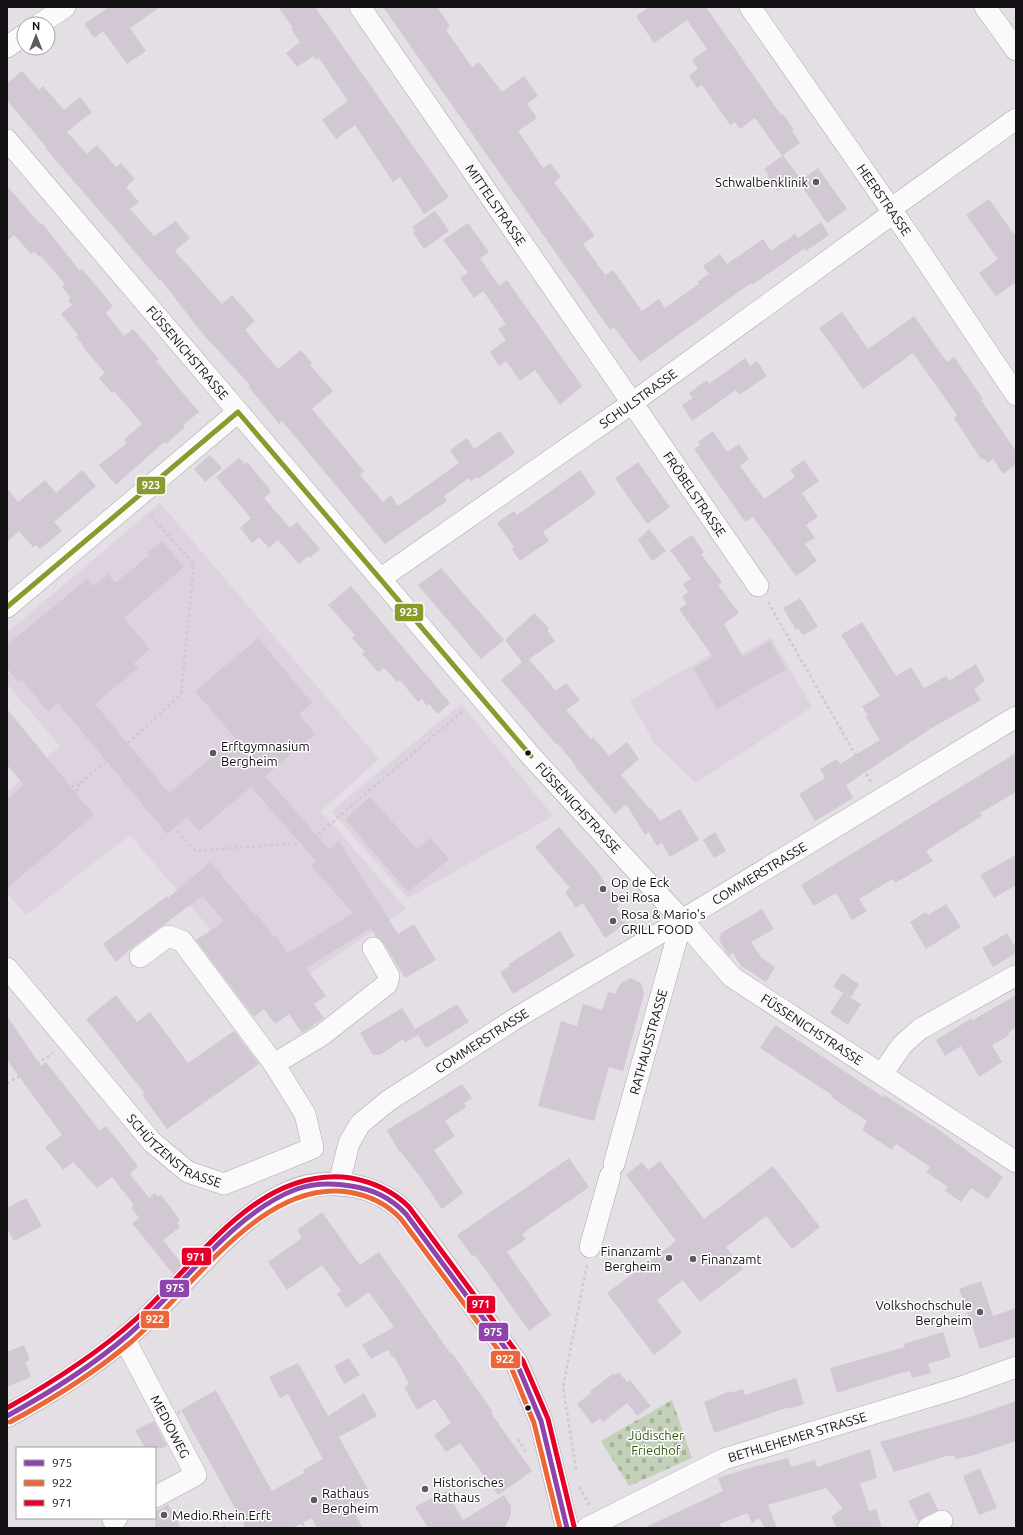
<svg xmlns="http://www.w3.org/2000/svg" width="1023" height="1535" font-family="Ubuntu,sans-serif">
<style>
.built{fill:#ded2e0}
.cemetery{fill:url(#cemetery-stones)}
.building{fill:#d1c8d4}
.lines{fill:none;stroke-linecap:round;stroke-linejoin:round}
.minor-casing{stroke:#aca8ad;stroke-width:22}
.major-casing{stroke:#bdbabe;stroke-width:24}
.path{stroke:#cbcacc;stroke-width:2.5;stroke-dasharray:3 3;stroke-linecap:butt}
.minor{stroke:#fbfafb;stroke-width:21}
.major{stroke:#f5f2f1;stroke-width:22}
.bus-1-casing{stroke:#fff;stroke-width:8}
.bus-2-casing{stroke:#fff;stroke-width:8}
.bus-3-casing{stroke:#fff;stroke-width:8}
.bus-4-casing{stroke:#fff;stroke-width:8}
.bus-1{stroke:#8e44ad;stroke-width:5}
.bus-2{stroke:#ec6738;stroke-width:5}
.bus-3{stroke:#e4002b;stroke-width:5}
.bus-4{stroke:#889c2e;stroke-width:5}
.poi-dot{fill:#5d595e;stroke:#fff;stroke-width:1.5}
.bus-dot{fill:#141115;stroke:#fff;stroke-width:1.5}
.labels{text-anchor:middle;stroke-width:3;stroke-linejoin:round;paint-order:stroke}
.poi-label{font-size:13px;fill:#141115;stroke:#fff;text-anchor:start}
.street-label{font-size:13px;fill:#141115;stroke:#fff}
.park-label{font-size:13px;fill:#345810;stroke:#fff}
.line-badge{stroke:#fff;stroke-width:1.5}
.badge-label{font-size:11px;text-anchor:middle;font-weight:bold;fill:#fff}
</style>
<defs>
<pattern id="cemetery-stones" width="16" height="16" patternUnits="userSpaceOnUse"><rect width="16" height="16" fill="#c4d1b9"/><path d="M2 7V4a2 2 0 0 1 4 0v3zM10 15v-3a2 2 0 0 1 4 0v3z" fill="#a8b29e"/></pattern>
</defs>
<rect width="100%" height="100%" fill="#e4dee5"/>
<g class="built">
<polygon points="160,503 379,759 321,811 406,909 306,976 217,937 130,835 26,915 7,893 7,792 60,746 7,684 7,633"/>
<polygon points="771,637 812,707 696,783 655,744 630,701 733,641 742,654"/>
<polygon points="461,704 553,816 408,898 331,811"/>
</g>
<polygon class="cemetery" points="672,1400 692,1458 629,1486 601,1441"/>
<g class="building">
<polygon points="109,7 160,7 130,28 146,51 127,64 103,31 94,38 84,24"/>
<polygon points="278,7 315,7 449,197 424,214 400,177 393,182 355,125 336,139 322,120 348,101 319,58 316,60 314,56 297,67 286,53 300,42 291,29 293,28"/>
<polygon points="383,7 437,7 450,26 446,30 472,67 479,62 502,92 524,76 538,96 527,104 537,118 518,131 543,168 550,163 561,177 554,182 595,236 583,244 605,275 613,270 642,311 659,299 665,308 699,284 697,282 709,274 703,266 720,254 727,264 763,239 771,251 795,234 798,238 821,222 829,235 806,251 804,249 752,285 751,283 640,362 614,327 610,330"/>
<polygon points="649,7 706,7 781,115 783,114 794,130 792,131 800,143 783,155 799,177 778,191 767,176 769,175 764,169 782,156 755,118 740,129 735,122 730,125 702,85 697,88 689,76 698,69 692,60 707,49 687,20 654,43 636,16"/>
<polygon points="22,71 39,90 43,86 64,110 80,97 92,112 67,132 87,154 97,145 116,167 121,163 135,179 126,187 139,202 130,209 154,236 176,221 190,238 175,251 222,304 232,295 255,321 245,330 278,369 301,350 312,363 310,365 333,391 312,409 364,471 360,475 383,502 391,495 398,506 459,463 450,450 467,438 474,449 500,431 515,453 478,479 477,477 471,481 469,478 444,496 447,501 385,544 282,421 279,424 248,386 250,385 202,333 161,280 160,281 46,149 47,148 7,100 7,83"/>
<polygon points="818,168 847,209 827,223 799,182"/>
<polygon points="7,186 40,224 42,223 80,271 82,269 113,306 106,313 124,336 133,329 159,359 156,361 199,412 183,425 185,427 166,444 164,442 116,485 99,465 127,443 124,440 142,424 114,391 112,393 99,378 105,373 82,346 83,345 76,337 78,335 61,314 72,305 68,300 71,298 62,287 65,284 41,256 39,257 34,251 31,254 14,235 7,241"/>
<polygon points="989,199 1016,237 1016,282 996,296 979,273 998,259 966,215"/>
<polygon points="435,211 449,231 424,249 413,233 415,231 412,227"/>
<polygon points="468,223 489,252 480,258 499,286 507,280 582,386 560,405 535,370 520,381 506,361 499,366 490,352 506,340 498,329 506,324 483,291 474,298 460,278 468,273 443,240"/>
<polygon points="842,312 868,349 914,316 947,362 954,357 983,399 981,400 1016,451 1016,464 1003,474 993,459 987,463 985,459 981,459 954,418 957,415 913,353 863,389 819,328"/>
<polygon points="745,358 750,366 757,361 767,376 739,395 736,390 692,421 682,405 693,398 689,393 707,380 709,384"/>
<polygon points="713,431 727,452 739,444 749,459 740,466 764,499 795,477 790,470 804,460 819,481 802,493 818,517 806,525 815,538 805,544 817,561 796,576 753,517 745,522 694,449 700,445 698,442"/>
<polygon points="210,455 222,468 205,482 194,469"/>
<polygon points="239,458 245,464 247,462 269,488 271,492 264,498 290,528 297,522 320,549 310,558 308,556 299,564 278,540 269,548 259,537 252,543 240,528 251,518 216,477"/>
<polygon points="638,462 670,507 647,524 615,478"/>
<polygon points="82,470 96,486 54,522 62,531 40,549 36,545 33,547 19,531 7,542 7,488 18,502 45,480 56,493"/>
<polygon points="580,470 596,494 543,532 549,541 520,561 511,548 514,547 497,523 514,511 517,515"/>
<polygon points="649,529 666,551 652,561 638,540"/>
<polygon points="692,535 704,552 701,554 722,582 718,585 739,613 724,624 743,657 770,641 786,669 717,709 693,668 713,657 679,609 687,604 682,597 688,592 683,584 691,579 670,550"/>
<polygon points="162,541 184,567 124,618 150,649 134,663 138,668 95,704 169,793 235,738 195,691 258,638 312,703 299,714 315,734 265,776 329,849 339,841 398,934 414,924 436,960 405,978 383,942 376,937 371,928 306,968 326,996 314,1004 324,1018 302,1033 289,1014 275,1024 264,1009 254,1017 196,940 224,922 203,896 133,947 116,962 103,944 167,896 168,898 210,862 255,915 257,914 273,937 276,936 288,953 353,913 311,866 316,861 251,787 199,831 187,817 167,834 58,703 48,712 21,679 18,682 7,668 7,645 87,579 93,586 108,574 116,583 149,555 147,553"/>
<polygon points="441,568 504,640 481,659 418,585"/>
<polygon points="351,586 450,703 438,714 429,704 427,706 422,699 418,702 400,680 397,682 384,668 378,672 362,654 365,652 352,638 355,635 328,605"/>
<polygon points="800,598 818,627 803,635 798,628 796,630 783,608"/>
<polygon points="534,613 549,628 547,630 555,641 529,659 556,691 566,683 580,700 566,710 591,739 593,737 609,756 627,742 639,759 621,775 650,809 651,808 660,821 680,809 699,840 670,857 662,843 657,846 649,832 645,835 626,804 615,814 575,767 576,766 557,743 556,744 501,680 522,662 505,640"/>
<polygon points="862,622 896,676 911,667 924,688 946,676 949,681 976,664 985,681 974,689 981,700 930,729 846,785 853,798 815,821 799,794 825,778 820,769 837,759 840,764 880,740 866,717 868,716 862,706 880,696 841,635"/>
<polygon points="7,709 94,815 7,888 7,799 24,785 7,765"/>
<polygon points="1016,753 1016,792 980,813 982,816 926,851 933,861 895,883 893,879 859,899 867,911 852,920 836,893 814,906 801,885"/>
<polygon points="370,797 417,849 430,838 449,859 408,892 345,819"/>
<polygon points="559,827 598,872 619,906 616,908 626,923 605,938 583,903 576,908 565,892 570,888 535,847"/>
<polygon points="715,832 726,851 714,858 703,840"/>
<polygon points="1016,855 1016,885 994,898 980,875"/>
<polygon points="946,904 961,927 926,949 910,922 926,912 928,915"/>
<polygon points="762,909 774,929 751,942 761,957 775,967 766,982 741,966 733,953 729,956 719,940 721,933"/>
<polygon points="560,931 575,956 513,994 500,972 510,966 509,964"/>
<polygon points="1007,933 1016,948 1016,953 993,967 982,948"/>
<polygon points="842,973 859,984 851,997 833,987"/>
<polygon points="631,978 641,983 644,994 623,1071 609,1067 594,1121 538,1106 561,1021 577,1026 583,1004 602,1010 608,992 615,994 621,983"/>
<polygon points="843,993 861,1004 848,1025 830,1013"/>
<polygon points="116,995 137,1022 150,1012 188,1063 234,1031 259,1064 167,1129 142,1095 145,1094 86,1019"/>
<polygon points="1016,995 1016,1027 1009,1032 1008,1036 992,1045 1002,1062 979,1077 961,1046 945,1056 936,1040 972,1018 973,1020"/>
<polygon points="457,1004 469,1022 426,1048 418,1035 405,1043 403,1039 380,1055 373,1055 360,1033 402,1008 415,1029"/>
<polygon points="7,1016 41,1066 46,1062 100,1131 106,1126 138,1166 130,1174 149,1198 155,1193 158,1197 161,1195 180,1220 177,1222 180,1227 163,1240 182,1264 173,1274 132,1223 139,1218 131,1207 134,1205 112,1177 97,1188 73,1162 63,1170 45,1147 62,1135 7,1060"/>
<polygon points="775,1025 883,1097 884,1095 936,1128 1003,1177 988,1199 971,1188 961,1202 945,1191 948,1187 926,1172 930,1167 896,1144 892,1150 862,1130 867,1121 831,1097 832,1095 760,1048"/>
<polygon points="462,1084 472,1098 464,1103 466,1107 445,1121 455,1136 434,1150 463,1193 442,1209 421,1178 400,1151 399,1152 387,1130"/>
<polygon points="569,1158 589,1187 522,1234 526,1239 507,1252 551,1315 529,1331 475,1255 472,1256 457,1235"/>
<polygon points="660,1161 704,1219 773,1166 820,1227 792,1249 766,1216 726,1247 743,1269 700,1302 683,1280 657,1300 682,1333 654,1355 607,1293 676,1241 626,1175 642,1162 648,1170"/>
<polygon points="26,1198 42,1226 14,1241 7,1228 7,1208"/>
<polygon points="322,1212 360,1265 379,1252 451,1354 452,1353 493,1412 491,1413 532,1471 498,1495 460,1443 446,1452 434,1435 451,1423 435,1399 417,1410 404,1387 409,1384 394,1356 392,1357 388,1350 371,1359 362,1345 394,1327 369,1292 346,1308 337,1294 341,1291 322,1265 287,1290 268,1262 302,1238 297,1230"/>
<polygon points="981,1281 993,1316 1016,1308 1016,1337 980,1349 959,1289"/>
<polygon points="943,1332 951,1357 928,1364 931,1373 912,1378 910,1371 901,1373 837,1393 830,1368 905,1347 904,1344"/>
<polygon points="24,1345 30,1360 25,1362 31,1377 7,1387 7,1352"/>
<polygon points="349,1358 360,1375 344,1384 334,1366"/>
<polygon points="298,1363 328,1416 364,1393 377,1416 339,1437 371,1495 351,1506 363,1528 317,1528 312,1518 293,1528 246,1528 181,1410 179,1416 177,1412 216,1390 272,1491 304,1473 303,1470 323,1459 288,1394 280,1398 269,1377"/>
<polygon points="619,1372 627,1382 630,1380 651,1406 637,1416 627,1403 603,1422 600,1418 592,1424 577,1404 591,1393 590,1391 614,1373 615,1375"/>
<polygon points="796,1378 804,1404 789,1409 789,1407 714,1433 704,1402 730,1391 731,1393 743,1389 745,1395"/>
<polygon points="1016,1401 1016,1441 971,1456 956,1459 954,1456 947,1456 894,1472 880,1442 976,1415"/>
<polygon points="154,1421 167,1446 162,1448 145,1448 135,1430"/>
<polygon points="870,1449 877,1478 860,1483 869,1511 876,1509 882,1528 837,1528 831,1517 843,1508 826,1488 768,1505 777,1528 765,1528 759,1518 752,1523 747,1513 720,1524 722,1528 644,1528 723,1491 718,1478 749,1468 788,1458 791,1467 815,1460 817,1467"/>
<polygon points="980,1468 997,1508 979,1515 963,1476"/>
<polygon points="446,1491 463,1520 504,1495 511,1506 511,1514 505,1528 428,1528 415,1507"/>
<polygon points="929,1492 938,1510 918,1521 908,1501"/>
<polygon points="168,1504 181,1528 155,1528 155,1512"/>
</g>
<g class="lines">
<defs>
<g id="minor">
<path id="s1" d="M360 7 758 586"/>
<path id="s2" d="M750 7 913 241 1016 395"/>
<polyline points="985,7 1016,50"/>
<polyline points="40,24 65,7"/>
<polyline points="7,47 24,35"/>
<path id="s3" d="M7 140 531 756 682 920 732 977 1016 1162"/>
<polyline points="889,210 1016,119"/>
<path id="s4" d="M380 579 632 403 892 214"/>
<polyline points="7,607 238,412"/>
<path id="s5" d="M7 968 152 1142 188 1172 224 1184 313 1148 305 1114 274 1064 182 941 168 936 140 957"/>
<polyline points="274,1064 322,1035 387,984 389,976 373,948"/>
<polyline points="882,1074 902,1045 920,1029 1015,976"/>
<path id="s6" d="M614 1164 682 920"/>
<path id="s7" d="M339 1183 349 1143 360 1124 388 1101 518 1017 682 920 1016 717"/>
<polyline points="590,1247 610,1176"/>
<path id="s8" d="M124 1338 196 1475 155 1497"/>
<polyline points="113,1520 117,1518"/>
<path id="s9" d="M587 1528 724 1459 961 1387 1016 1367"/>
<polyline points="928,1528 942,1521"/>
</g>
<path id="major" d="M7 1416C55 1390 102 1360 142 1323 185 1284 236 1215 288 1193 309 1183 331 1182 354 1186 370 1189 388 1197 400 1208 406 1213 411 1220 416 1226L517 1364 541 1421 567 1528"/>
</defs>
<use href="#minor" class="minor-casing"/>
<use href="#major" class="major-casing"/>
<g class="path">
<polyline points="768,602 871,782"/>
<polyline points="128,743 181,694 194,564 149,514"/>
<polyline points="72,787 77,783 78,785"/>
<polyline points="76,791 80,787 78,785 105,762"/>
<polyline points="177,831 196,851 300,843"/>
<polyline points="314,838 465,709"/>
<polyline points="7,1084 53,1053"/>
<polyline points="518,1439 527,1454"/>
<polyline points="576,1469 563,1387 587,1265"/>
<polyline points="579,1487 590,1506"/>
<polyline points="302,1523 305,1528"/>
<polyline points="224,1526 225,1528"/>
</g>
<use href="#minor" class="minor"/>
<use href="#major" class="major"/>
<defs>
<path id="bus-1" d="M7 1416C49 1393 91 1367 128 1335 179 1291 233 1212 297 1189 314 1183 333 1183 351 1186 372 1189 392 1199 406 1214L517 1364 541 1421 567 1528"/>
<path id="bus-2" d="M10 1422C53 1399 94 1373 131 1342 191 1291 261 1179 348 1192 368 1195 387 1204 401 1219L511 1367 534 1423 560 1528"/>
<path id="bus-3" d="M7 1408C53 1382 97 1354 136 1319 197 1264 257 1165 351 1178 373 1182 394 1192 409 1207L523 1361 548 1419 574 1526"/>
<polyline id="bus-4" points="7,607 238,412 531,756"/>
</defs>
<use href="#bus-1" class="bus-1-casing"/>
<use href="#bus-2" class="bus-2-casing"/>
<use href="#bus-3" class="bus-3-casing"/>
<use href="#bus-4" class="bus-4-casing"/>
<use href="#bus-1" class="bus-1"/>
<use href="#bus-2" class="bus-2"/>
<use href="#bus-3" class="bus-3"/>
<use href="#bus-4" class="bus-4"/>
</g>
<g class="poi-dot">
<circle cx="816" cy="182" r="4"/>
<circle cx="213" cy="753" r="4"/>
<circle cx="603" cy="889" r="4"/>
<circle cx="613" cy="921" r="4"/>
<circle cx="669" cy="1258" r="4"/>
<circle cx="693" cy="1259" r="4"/>
<circle cx="980" cy="1312" r="4"/>
<circle cx="425" cy="1489" r="4"/>
<circle cx="314" cy="1500" r="4"/>
<circle cx="164" cy="1515" r="4"/>
</g>
<g class="bus-dot">
<circle cx="528" cy="753" r="3.5"/>
<circle cx="528" cy="1408" r="3.5"/>
</g>
<g class="labels">
<g class="poi-label">
<text x="808" y="187" text-anchor="end">Schwalbenklinik</text>
<text x="221" y="751">Erftgymnasium<tspan x="221" dy="15">Bergheim</tspan></text>
<text x="611" y="887">Op de Eck<tspan x="611" dy="15">bei Rosa</tspan></text>
<text x="621" y="919">Rosa &amp; Mario's<tspan x="621" dy="15">GRILL FOOD</tspan></text>
<text x="661" y="1256" text-anchor="end">Finanzamt<tspan x="661" dy="15">Bergheim</tspan></text>
<text x="701" y="1264">Finanzamt</text>
<text x="972" y="1310" text-anchor="end">Volkshochschule<tspan x="972" dy="15">Bergheim</tspan></text>
<text x="433" y="1487">Historisches<tspan x="433" dy="15">Rathaus</tspan></text>
<text x="322" y="1498">Rathaus<tspan x="322" dy="15">Bergheim</tspan></text>
<text x="172" y="1520">Medio.Rhein.Erft</text>
</g>
<g class="street-label">
<text dy="5" stroke="none"><textPath href="#s2" startOffset="235">HEERSTRASSE</textPath></text>
<text dy="5" stroke="none"><textPath href="#s1" startOffset="240">MITTELSTRASSE</textPath></text>
<text dy="5" stroke="none"><textPath href="#s3" startOffset="279">FÜSSENICHSTRASSE</textPath></text>
<text dy="5" stroke="none"><textPath href="#s4" startOffset="315">SCHULSTRASSE</textPath></text>
<text dy="5" stroke="none"><textPath href="#s1" startOffset="591">FRÖBELSTRASSE</textPath></text>
<text dy="5" stroke="none"><textPath href="#s3" startOffset="879">FÜSSENICHSTRASSE</textPath></text>
<text dy="5" stroke="none"><textPath href="#s7" startOffset="535">COMMERSTRASSE</textPath></text>
<text dy="5" stroke="none"><textPath href="#s3" startOffset="1203">FÜSSENICHSTRASSE</textPath></text>
<text dy="5" stroke="none"><textPath href="#s7" startOffset="211">COMMERSTRASSE</textPath></text>
<text dy="5" stroke="none"><textPath href="#s6" startOffset="127">RATHAUSSTRASSE</textPath></text>
<text dy="5" stroke="none"><textPath href="#s5" startOffset="250">SCHÜTZENSTRASSE</textPath></text>
<text dy="5" stroke="none"><textPath href="#s8" startOffset="100">MEDIOWEG</textPath></text>
<text dy="5" stroke="none"><textPath href="#s9" startOffset="230">BETHLEHEMER STRASSE</textPath></text>
</g>
<g class="park-label">
<text x="656" y="1440">Jüdischer<tspan x="656" dy="15">Friedhof</tspan></text>
</g>
</g>
<g class="line-badge">
<rect x="136" y="476" width="30" height="19" rx="4" fill="#889c2e"/>
<rect x="394" y="603" width="30" height="19" rx="4" fill="#889c2e"/>
<rect x="181" y="1247" width="31" height="19" rx="4" fill="#e4002b"/>
<rect x="159" y="1279" width="31" height="19" rx="4" fill="#8e44ad"/>
<rect x="466" y="1295" width="30" height="19" rx="4" fill="#e4002b"/>
<rect x="140" y="1310" width="30" height="19" rx="4" fill="#ec6738"/>
<rect x="478" y="1322" width="31" height="20" rx="4" fill="#8e44ad"/>
<rect x="490" y="1350" width="31" height="19" rx="4" fill="#ec6738"/>
</g>
<g class="badge-label">
<text x="151" y="489">923</text>
<text x="409" y="616">923</text>
<text x="196" y="1261">971</text>
<text x="175" y="1292">975</text>
<text x="481" y="1308">971</text>
<text x="155" y="1323">922</text>
<text x="493" y="1336">975</text>
<text x="505" y="1363">922</text>
</g>
<rect width="1023" height="1535" fill="none" stroke="#141115" stroke-width="16"/>
<rect x="16" y="1447" width="140" height="72" fill="#ffffff" stroke="#a1a0a1"/>
<rect x="24" y="1460" width="20" height="6" fill="#8e44ad" stroke="#a1a0a1"/>
<text x="52" y="1467" font-size="12" fill="#141115">975</text>
<rect x="24" y="1480" width="20" height="6" fill="#ec6738" stroke="#a1a0a1"/>
<text x="52" y="1487" font-size="12" fill="#141115">922</text>
<rect x="24" y="1500" width="20" height="6" fill="#e4002b" stroke="#a1a0a1"/>
<text x="52" y="1507" font-size="12" fill="#141115">971</text>
<g transform="translate(36 36)"><circle r="19" fill="#ffffff" stroke="#a1a0a1"/>
<path d="M0-3L7 15L0 10L-7 15Z" fill="#5d595e"/>
<text y="-6" font-size="11" font-weight="bold" text-anchor="middle" fill="#141115">N</text>
</g>
</svg>
